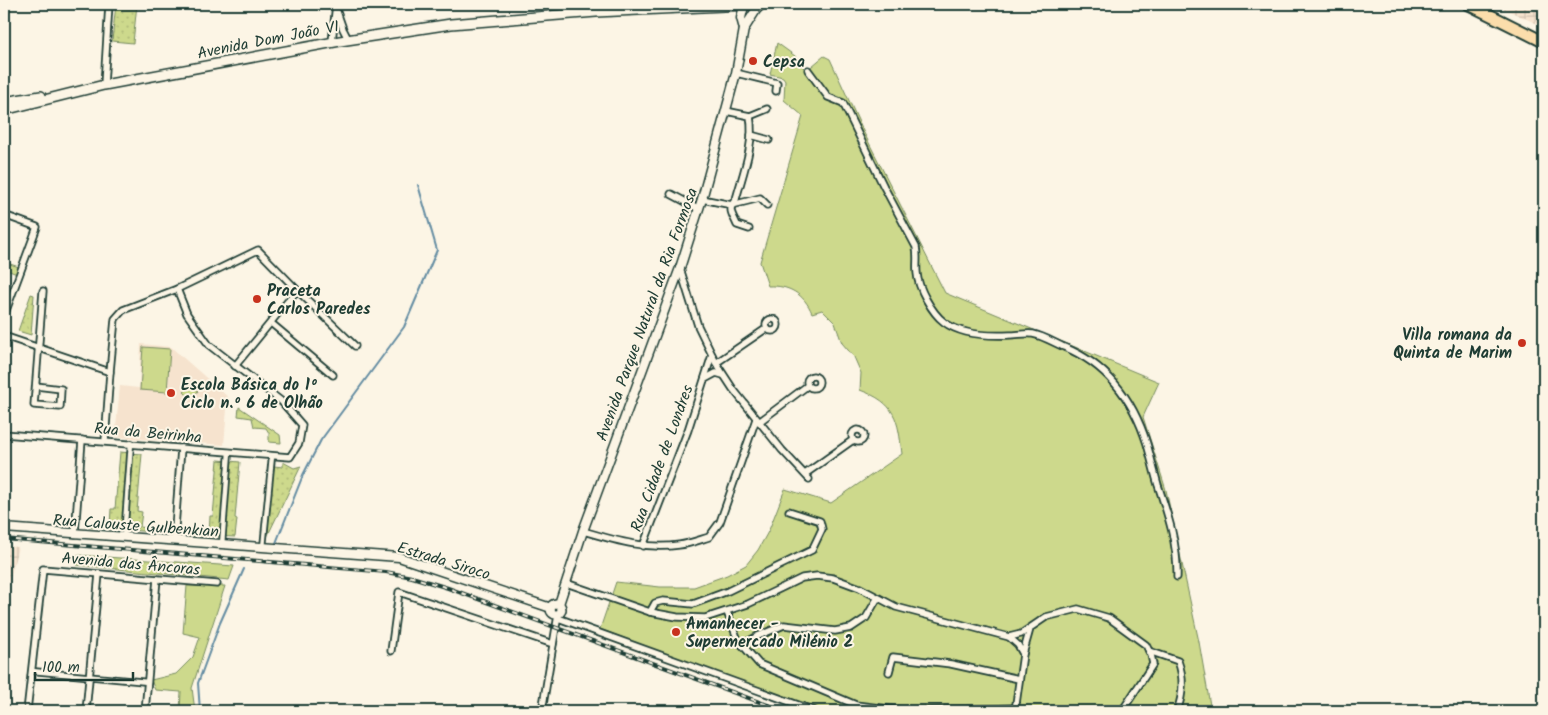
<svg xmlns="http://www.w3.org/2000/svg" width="1548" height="715" font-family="Kalam,sans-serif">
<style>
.built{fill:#f6e3ce}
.industrial{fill:url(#industrial-grid)}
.grass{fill:url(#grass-dots);stroke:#768b60}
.park{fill:#cdd98c;stroke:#768b60}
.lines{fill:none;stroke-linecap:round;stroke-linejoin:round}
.stream{stroke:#638ca2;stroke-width:2}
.pedestrian-casing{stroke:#1f3d34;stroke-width:8}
.minor-casing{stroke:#1f3d34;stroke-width:9}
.tertiary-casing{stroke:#1f3d34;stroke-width:11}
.secondary-casing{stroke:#1f3d34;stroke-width:12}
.primary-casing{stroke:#1f3d34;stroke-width:14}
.pedestrian{stroke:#fcf5e5;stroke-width:4.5}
.minor{stroke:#fcf5e5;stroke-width:5.5}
.tertiary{stroke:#fcf5e5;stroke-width:8}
.secondary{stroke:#fcf5e5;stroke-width:9}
.primary{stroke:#fbddab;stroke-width:10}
.rail-casing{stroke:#1f3d34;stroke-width:4}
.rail{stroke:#fcf5e5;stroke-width:2;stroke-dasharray:5.5;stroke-linecap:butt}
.poi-dot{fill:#c8321e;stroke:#fcf5e5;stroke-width:2}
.labels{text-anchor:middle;stroke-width:4;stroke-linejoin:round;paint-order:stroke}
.street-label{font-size:16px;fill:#1f3d34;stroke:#fcf5e5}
.poi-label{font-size:16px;font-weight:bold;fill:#1f3d34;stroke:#fcf5e5;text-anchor:start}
</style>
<defs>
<pattern id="industrial-grid" width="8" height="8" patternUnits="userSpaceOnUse" patternTransform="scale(1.25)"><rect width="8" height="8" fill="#f6e3ce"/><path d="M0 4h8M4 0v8" fill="none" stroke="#d2c4b2"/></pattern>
<pattern id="grass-dots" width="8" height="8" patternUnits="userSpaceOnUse" patternTransform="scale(1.25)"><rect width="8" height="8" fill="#cdd98c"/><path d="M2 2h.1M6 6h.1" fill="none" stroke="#b0bb79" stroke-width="1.8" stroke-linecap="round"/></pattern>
</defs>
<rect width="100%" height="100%" fill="#fcf5e5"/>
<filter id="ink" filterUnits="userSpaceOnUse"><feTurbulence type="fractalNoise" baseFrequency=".02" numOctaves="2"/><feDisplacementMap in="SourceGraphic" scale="10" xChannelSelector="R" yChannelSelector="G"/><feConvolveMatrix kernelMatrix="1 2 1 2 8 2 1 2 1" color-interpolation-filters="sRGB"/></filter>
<g filter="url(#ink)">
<polygon class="built" points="141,344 171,347 228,397 224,445 115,437 120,386 139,388"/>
<g class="industrial">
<polygon points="1494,4 1544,4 1544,27"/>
<polygon points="4,546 18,547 4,603"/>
</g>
<g class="grass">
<polygon points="116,4 137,4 133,43 112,41"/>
<polygon points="31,294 34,295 31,335 18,331"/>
<polygon points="120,452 142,454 137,511 142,512 140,527 164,530 164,533 86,526 86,524 110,525 111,509 115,509"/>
<polygon points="218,460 240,462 235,518 237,519 235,537 185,535 185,533 209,534 210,516 213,516"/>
<polygon points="283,462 294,468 301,466 267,537 274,466 283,467"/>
</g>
<g class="park">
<path d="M777 43 795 56 806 71 824 56 830 59 863 131 945 293 1159 382 1143 417 1166 490 1199 642 1211 711H818L600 629 616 582 660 587H694L727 575 746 565 758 550 769 530 785 489 831 503 902 454C898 419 896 403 860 390L861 373 854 357 842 343 835 323 822 310 812 313C804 294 789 285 768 286L760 262 803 116 784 100 785 80 783 77 770 74Z"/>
<polygon points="4,262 19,267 17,274 4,269"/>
<polygon points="143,347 170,349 167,392 140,390"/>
<polygon points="191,385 198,391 191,399 184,392"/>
<polygon points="239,407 280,435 281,443 269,442 269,433 266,428 254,427 252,418 238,416"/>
<polygon points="77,555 234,566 229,580 77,565"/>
<polygon points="187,586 225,586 192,688 195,711 180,711 181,692 155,690 151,680 176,674 193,657 200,637 183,633"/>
</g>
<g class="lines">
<g class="stream">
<polyline points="276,543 303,475 321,440 404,327 437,250 418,185"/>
<polyline points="200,711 198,683 220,623 244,569"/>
</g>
<defs>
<g id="pedestrian">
<polyline points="124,537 131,443"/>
<polyline points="222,545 229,452"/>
<polyline points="263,548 272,456"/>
<polyline points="32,671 148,682"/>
</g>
<g id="minor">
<polyline points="336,9 343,29 348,39"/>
<polyline points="332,42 336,4"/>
<path d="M808 70 828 97 843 103 884 187 916 247C918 257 916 264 917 273 918 288 932 313 944 322 961 335 990 336 1010 335 1017 335 1026 333 1033 334 1043 336 1055 343 1064 347 1108 365 1133 399 1147 444 1151 458 1154 471 1158 485 1168 515 1178 545 1177 577"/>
<polyline points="736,73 777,83 776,91"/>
<polyline points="104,85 109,4"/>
<path d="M726 111 750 116C755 143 743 173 736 199 727 210 732 213 737 225L749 229"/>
<polyline points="750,116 767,109"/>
<polyline points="751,135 769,140"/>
<polyline points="671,194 699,209"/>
<polyline points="702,199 732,205 760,198 767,205"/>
<polyline points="4,215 37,227 4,316"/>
<polyline points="680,268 698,326 716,363 733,389 782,450 809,479"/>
<circle cx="772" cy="325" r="6"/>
<polyline points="271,323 333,375"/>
<polyline points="4,336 110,372"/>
<polyline points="716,363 767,328"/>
<polyline points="235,366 297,290"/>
<circle cx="813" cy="382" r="6"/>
<polyline points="705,379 716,373 723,375"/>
<path d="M36 386 61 389 60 407 34 405C37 367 40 329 43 291"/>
<polyline points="759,422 807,386"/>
<circle cx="858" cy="436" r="6"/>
<polyline points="4,434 290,457 299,443 302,425 281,401 209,345 187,314 177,289"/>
<polyline points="105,441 110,372 115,319 123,310 177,289 258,250 297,290 355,346"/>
<polyline points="805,474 853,440"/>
<path d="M583 531C614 540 646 550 679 545 689 544 699 540 709 537L720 522 756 419"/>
<polyline points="75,534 82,440"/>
<polyline points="174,541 181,448"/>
<polyline points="643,546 688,430 712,355"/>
<polyline points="566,583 650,612 677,617 705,618 748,604 802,578 817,576 833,578 860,588 896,607 1009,637 1021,634 1046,617 1078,609 1109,618 1146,645 1151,655 1153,664 1122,711"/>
<polyline points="650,612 655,603 663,601 693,604 728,591 812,550 822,529 820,521 789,511"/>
<polyline points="727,612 738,640 759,664 856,705 905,711"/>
<polyline points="558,618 815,711"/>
<polyline points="1009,637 1018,645 1023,654 1015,711"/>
<polyline points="742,645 758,636 784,625 835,631 851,628 866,618 877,599"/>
<polyline points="391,651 399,592 553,644"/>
<path d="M1149 651 1178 661C1184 677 1183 695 1177 711"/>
<polyline points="1023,654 1030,629"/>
<polyline points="889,672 893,657 951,664 1019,679"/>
<polyline points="27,711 43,569 217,584"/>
<polyline points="86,711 99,574"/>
<polyline points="145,711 157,579"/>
<polyline points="542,711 558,615"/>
<polyline points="914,711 1016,708"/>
</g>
<g id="tertiary">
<polyline points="744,29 741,18 744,6"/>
<polyline points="4,528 399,557 551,608"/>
<circle cx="556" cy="609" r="5.5"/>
<polyline points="559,604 583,531 680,268 702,199 736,73 744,29 756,10 762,4"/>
</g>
<g id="secondary">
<polyline points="4,102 41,96"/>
<polyline points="4,110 104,85 340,41 451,24 596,12 767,4"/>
</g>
<polyline id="primary" points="1468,4 1544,42"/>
</defs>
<use href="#pedestrian" class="pedestrian-casing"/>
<use href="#minor" class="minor-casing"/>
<use href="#tertiary" class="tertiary-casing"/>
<use href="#secondary" class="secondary-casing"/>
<use href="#primary" class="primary-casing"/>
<use href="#pedestrian" class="pedestrian"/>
<use href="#minor" class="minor"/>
<use href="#tertiary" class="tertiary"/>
<use href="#secondary" class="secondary"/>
<use href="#primary" class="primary"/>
<defs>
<polyline id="rail" points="4,539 386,572 412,577 448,588 784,711"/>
</defs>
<use href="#rail" class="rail-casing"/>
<use href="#rail" class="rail"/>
</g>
</g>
<g class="poi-dot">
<circle cx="753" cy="61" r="5"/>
<circle cx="257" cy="299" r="5"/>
<circle cx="1522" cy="343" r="5"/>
<circle cx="171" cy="393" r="5"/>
<circle cx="676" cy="632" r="5"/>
</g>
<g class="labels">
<g class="street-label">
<text transform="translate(268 39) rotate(-11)" y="6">Avenida Dom João VI</text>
<text transform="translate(646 314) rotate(-70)" y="6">Avenida Parque Natural da Ria Formosa</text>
<text transform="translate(148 432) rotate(5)" y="6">Rua da Beirinha</text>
<text transform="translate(661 458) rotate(-70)" y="6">Rua Cidade de Londres</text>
<text transform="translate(136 525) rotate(4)" y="6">Rua Calouste Gulbenkian</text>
<text transform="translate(444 560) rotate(17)" y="6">Estrada Siroco</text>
<text transform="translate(131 563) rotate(5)" y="6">Avenida das Âncoras</text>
</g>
<g class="poi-label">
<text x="763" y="67">Cepsa</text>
<text x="267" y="296">Praceta<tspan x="267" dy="18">Carlos Paredes</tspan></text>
<text x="1512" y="340" text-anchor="end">Villa romana da<tspan x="1512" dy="18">Quinta de Marim</tspan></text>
<text x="181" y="390">Escola Básica do 1º<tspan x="181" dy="18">Ciclo n.º 6 de Olhão</tspan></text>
<text x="686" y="629">Amanhecer -<tspan x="686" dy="18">Supermercado Milénio 2</tspan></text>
</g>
</g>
<rect width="1548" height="715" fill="none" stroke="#fcf5e5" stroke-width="20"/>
<rect x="10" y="10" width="1528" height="695" fill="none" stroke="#1f3d34" stroke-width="2" filter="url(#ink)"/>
<path d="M35 672v8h98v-8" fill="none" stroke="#1f3d34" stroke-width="2.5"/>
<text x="42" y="672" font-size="15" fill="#1f3d34" stroke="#fcf5e5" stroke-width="4" paint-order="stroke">100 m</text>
</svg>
